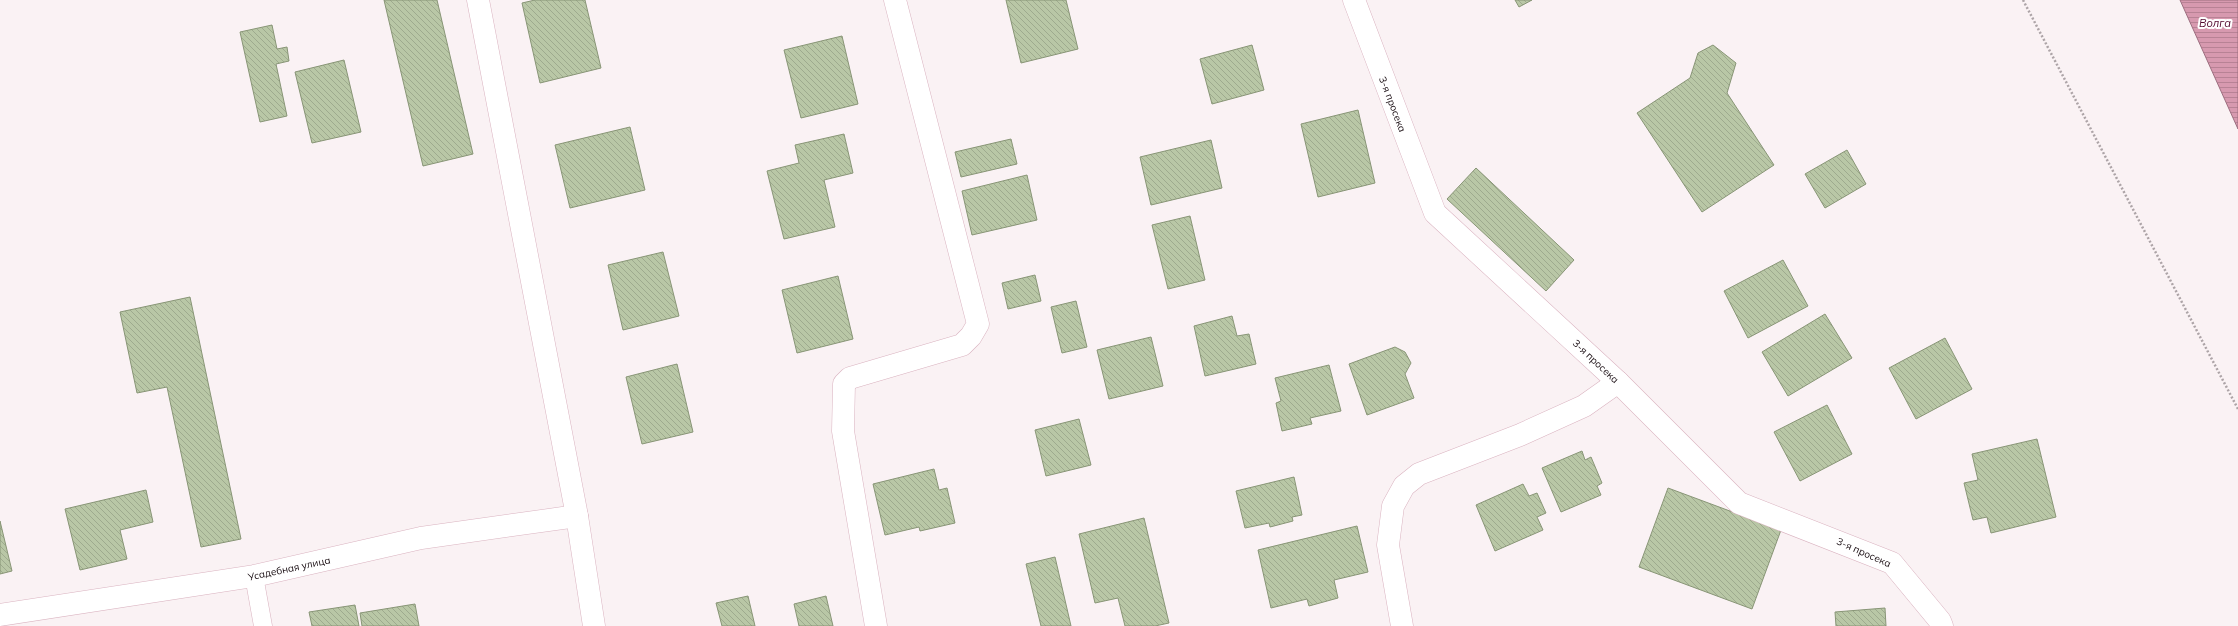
<svg xmlns="http://www.w3.org/2000/svg" width="2238" height="626" font-family="Mulish,sans-serif">
<style>
.water{fill:url(#water-rules);stroke:#9d6e7f}
.building{fill:url(#building-back-hatch);stroke:#889576}
.lines{fill:none;stroke-linecap:round;stroke-linejoin:round}
.lane-casing{stroke:#dab3c0;stroke-width:19}
.street-casing{stroke:#dab3c0;stroke-width:23}
.path{stroke:#ada4a7;stroke-width:2.5;stroke-dasharray:2 2;stroke-linecap:butt}
.lane{stroke:#fff;stroke-width:18}
.street{stroke:#fff;stroke-width:22}
.labels{text-anchor:middle;stroke-width:4;stroke-linejoin:round;paint-order:stroke}
.street-label{font-size:10px;fill:#160a0f;stroke:#fff}
.water-label{font-size:11px;font-style:italic;fill:#51082d;stroke:#fff}
</style>
<defs>
<pattern id="water-rules" width="6" height="5" patternUnits="userSpaceOnUse"><rect width="6" height="5" fill="#d799af"/><path d="M0 2.5h6" fill="none" stroke="#b88295"/></pattern>
<pattern id="building-back-hatch" width="6" height="6" patternUnits="userSpaceOnUse"><rect width="6" height="6" fill="#b9c7a6"/><path d="M-1 5l2 2M0 0l6 6M5-1l2 2" fill="none" stroke="#9eaa8e"/></pattern>
</defs>
<rect width="100%" height="100%" fill="#faf2f4"/>
<polygon class="water" points="2180,0 2238,0 2238,129"/>
<g class="building">
<polygon points="384,0 437,0 473,154 423,166"/>
<polygon points="535,0 585,0 601,68 540,83 522,3"/>
<polygon points="1006,0 1066,0 1078,49 1021,63"/>
<polygon points="1515,0 1532,0 1519,7"/>
<polygon points="272,25 277,49 287,47 289,61 276,64 287,116 260,122 240,32"/>
<polygon points="842,36 858,104 801,118 784,50"/>
<polygon points="1252,45 1264,90 1212,104 1200,59"/>
<polygon points="1713,45 1736,63 1727,93 1774,165 1702,212 1637,113 1690,78 1698,53"/>
<polygon points="344,60 361,132 312,143 295,72"/>
<polygon points="1358,110 1375,183 1318,197 1301,124"/>
<polygon points="630,127 645,190 570,208 555,145"/>
<polygon points="844,134 853,173 824,180 835,227 784,239 767,171 799,163 795,145"/>
<polygon points="1011,139 1017,164 961,177 955,152"/>
<polygon points="1211,140 1222,188 1151,205 1140,157"/>
<polygon points="1847,150 1866,184 1825,208 1805,174"/>
<polygon points="1476,168 1574,260 1546,291 1447,199"/>
<polygon points="1027,175 1037,220 972,235 962,191"/>
<polygon points="1190,216 1205,280 1168,289 1152,225"/>
<polygon points="663,252 679,316 623,330 608,265"/>
<polygon points="1783,260 1808,306 1748,338 1724,291"/>
<polygon points="1035,275 1041,301 1008,309 1002,283"/>
<polygon points="838,276 853,339 797,353 782,290"/>
<polygon points="190,297 241,539 201,547 167,387 137,393 120,312"/>
<polygon points="1076,301 1087,347 1062,353 1051,307"/>
<polygon points="1825,314 1852,358 1788,396 1762,352"/>
<polygon points="1232,316 1237,336 1249,334 1256,364 1205,376 1194,326"/>
<polygon points="1151,337 1163,386 1109,399 1097,350"/>
<polygon points="1945,338 1972,389 1916,419 1889,368"/>
<polygon points="1395,347 1405,352 1411,363 1405,374 1414,398 1367,415 1349,364"/>
<polygon points="677,364 693,432 642,444 626,377"/>
<polygon points="1329,365 1341,411 1310,418 1312,424 1282,431 1276,403 1281,401 1275,378"/>
<polygon points="1827,405 1852,454 1800,481 1774,432"/>
<polygon points="1079,419 1091,465 1046,476 1035,430"/>
<polygon points="2037,439 2056,517 1991,533 1987,517 1973,520 1964,483 1978,480 1972,454"/>
<polygon points="1582,451 1585,460 1591,457 1602,483 1597,486 1601,495 1561,512 1542,468"/>
<polygon points="934,469 939,490 947,488 955,523 920,531 919,527 885,535 873,484"/>
<polygon points="1294,477 1302,515 1292,517 1293,521 1270,527 1269,523 1245,528 1236,491"/>
<polygon points="1523,484 1529,496 1537,493 1546,513 1537,517 1543,530 1495,551 1476,505"/>
<polygon points="1668,488 1781,530 1752,609 1639,567"/>
<polygon points="146,490 153,522 120,530 127,559 80,570 65,509"/>
<polygon points="1144,518 1169,623 1155,626 1125,626 1118,598 1095,603 1079,534"/>
<polygon points="0,521 12,571 0,574"/>
<polygon points="1357,526 1368,572 1334,580 1338,598 1309,606 1307,599 1271,608 1258,550"/>
<polygon points="1055,557 1071,626 1041,626 1026,564"/>
<polygon points="748,596 755,626 722,626 716,603"/>
<polygon points="826,596 833,626 799,626 794,604"/>
<polygon points="415,604 419,626 362,626 360,613"/>
<polygon points="355,605 359,626 312,626 309,612"/>
<polygon points="1885,608 1886,626 1836,626 1835,612"/>
</g>
<g class="lines">
<defs>
<polyline id="lane" points="254,576 263,626"/>
<g id="street">
<polyline points="478,0 577,516 594,626"/>
<polyline points="1354,0 1435,213 1618,382 1739,503 1892,563 1940,621 1942,626"/>
<polyline points="0,615 254,576 421,538 577,516"/>
<polyline points="876,626 843,431 844,384 850,378 962,345 971,336 978,324 895,0"/>
<polyline points="1402,626 1388,545 1393,506 1404,486 1419,474 1520,435 1584,406 1618,382"/>
</g>
</defs>
<use href="#lane" class="lane-casing"/>
<use href="#street" class="street-casing"/>
<polyline class="path" points="2023,0 2238,409"/>
<use href="#lane" class="lane"/>
<use href="#street" class="street"/>
</g>
<g class="labels">
<g class="street-label">
<text transform="translate(1393 104) rotate(69)" y="4">3-я просека</text>
<text transform="translate(1596 361) rotate(43)" y="4">3-я просека</text>
<text transform="translate(1864 552) rotate(24)" y="4">3-я просека</text>
<text transform="translate(289 568) rotate(-12)" y="4">Усадебная улица</text>
</g>
<g class="water-label">
<text x="2215" y="27">Волга</text>
</g>
</g>
</svg>
